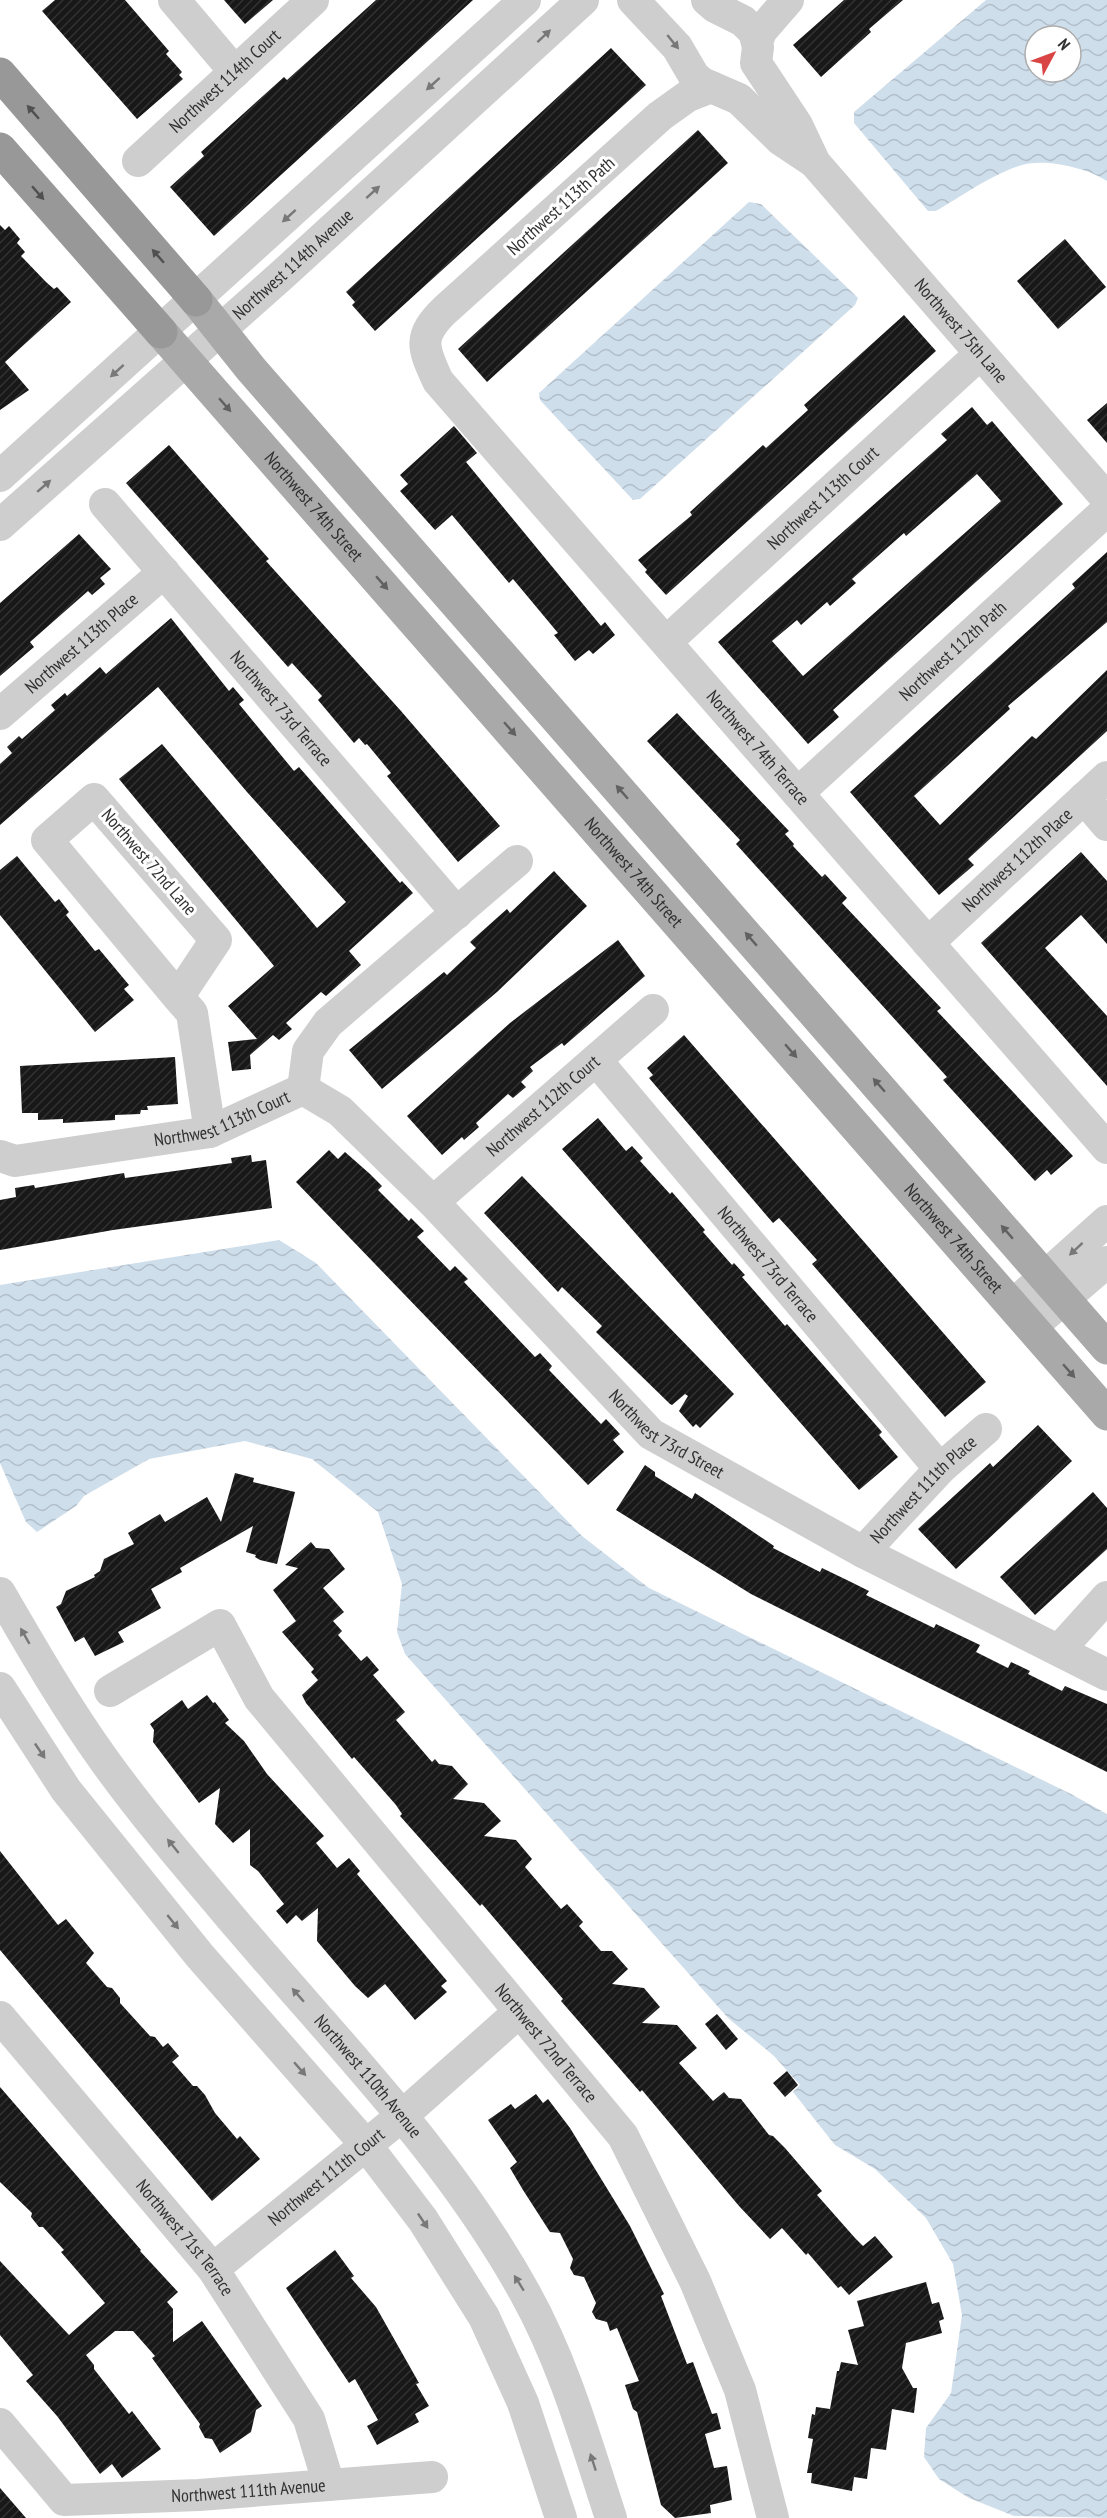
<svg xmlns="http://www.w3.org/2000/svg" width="1107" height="2518" font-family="'PT Sans Narrow',sans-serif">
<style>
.water{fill:url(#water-waves);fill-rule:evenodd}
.building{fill:url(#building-hatch);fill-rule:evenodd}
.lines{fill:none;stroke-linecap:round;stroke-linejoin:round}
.minor{stroke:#cecece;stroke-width:32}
.major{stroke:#a9a9a9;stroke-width:33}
.highway{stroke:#989898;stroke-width:33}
.oneway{fill:#787878}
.oneway2{fill:#505050}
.oneway3{fill:#616161}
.labels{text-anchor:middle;stroke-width:6;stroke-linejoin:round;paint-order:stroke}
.street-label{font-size:18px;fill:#313131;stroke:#fff}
</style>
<defs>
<pattern id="water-waves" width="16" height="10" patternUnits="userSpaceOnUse" patternTransform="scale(1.5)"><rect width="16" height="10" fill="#cfdeeb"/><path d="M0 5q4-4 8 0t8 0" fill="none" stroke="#b2bfca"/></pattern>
<pattern id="building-hatch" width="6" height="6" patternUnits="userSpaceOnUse" patternTransform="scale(1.5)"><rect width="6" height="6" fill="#181818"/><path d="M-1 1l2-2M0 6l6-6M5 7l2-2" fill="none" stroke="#313131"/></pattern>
</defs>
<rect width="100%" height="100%" fill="#fff"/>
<g class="water">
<path d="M986 0H1107V181C1088 168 1045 158 1022 165 994 173 962 196 936 211H928L854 123V112ZM1035 36H1071V72H1035Z"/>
<polygon points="749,202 761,204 858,298 855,305 640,499 633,500 540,400 539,393"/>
<polygon points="279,1240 316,1263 582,1536 649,1588 1071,1794 1107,1814 1107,2518 1014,2516 969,2498 939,2479 924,2457 926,2428 951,2393 962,2315 953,2264 926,2218 875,2169 835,2145 793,2092 800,2085 774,2056 728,2018 405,1654 397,1632 402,1584 378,1512 312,1459 245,1441 149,1459 84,1496 76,1506 37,1532 26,1522 0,1463 0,1285"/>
</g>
<g class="building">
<polygon points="55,0 125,0 169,51 166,54 182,72 179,75 183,79 137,119 42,11"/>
<polygon points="224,0 273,0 245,24"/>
<polygon points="376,0 473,0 214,236 170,187 204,156 201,152 284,77 287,80"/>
<polygon points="844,0 903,0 869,29 871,32 821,77 793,45"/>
<polygon points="611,48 646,85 375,331 352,305 355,302 346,292"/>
<polygon points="698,130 728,163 487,382 458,349"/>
<polygon points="0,225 5,230 9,226 20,239 17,243 25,252 21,256 46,282 54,289 57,287 71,302 5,362 29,390 0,410"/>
<polygon points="1065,239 1106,287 1058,329 1017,281"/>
<polygon points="904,315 936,351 666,595 645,572 647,570 638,560 692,515 690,512 763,445 766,448 808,410 804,405"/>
<polygon points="1107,403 1107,443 1087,420"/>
<path d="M972 407 987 425 992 421 1063 504 833 710 839 717 808 744 718 642 947 440 941 434ZM977 474 1001 501 803 676 772 641 797 620 801 625 827 602 830 606 856 583 852 579 904 533 906 536Z"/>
<polygon points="454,426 477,453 466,462 601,626 605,622 615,635 593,654 589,650 575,661 554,635 558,633 513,579 509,583 452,515 435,530 400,491 408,484 400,475"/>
<polygon points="169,445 269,559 266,561 401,711 500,826 458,862 387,776 391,773 367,744 365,745 359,738 354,743 318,700 322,696 292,663 288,667 126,483"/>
<polygon points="79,534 111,569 100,578 105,584 92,595 88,591 30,642 34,647 0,676 0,603"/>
<polygon points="1107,552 1107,622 1008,706 1010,709 914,796 940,825 1032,736 1036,739 1107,670 1107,731 968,859 974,865 939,895 850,792 1075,588 1072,584"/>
<polygon points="171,618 229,691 233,687 244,700 239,704 294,771 299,767 400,883 402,881 413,893 349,951 361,965 326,996 321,992 286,1023 292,1029 279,1040 273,1035 250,1055 251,1069 232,1071 228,1042 257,1039 228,1006 274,966 119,779 162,744 317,928 346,902 247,792 158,687 0,825 0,764 12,753 7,747 19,736 22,739 55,710 51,705 65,693 67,696 100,667 106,674"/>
<polygon points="677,713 789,831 785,834 794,844 793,846 822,877 825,874 847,898 842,903 941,1008 937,1011 1073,1156 1051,1175 1047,1170 1035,1181 943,1080 947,1077 736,844 740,840 647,741"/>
<polygon points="1081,852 1107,881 1107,944 1081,915 1045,948 1107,1016 1107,1086 981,943"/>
<polygon points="17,856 55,902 59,899 69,912 66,915 95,951 99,949 129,985 124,989 134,1000 95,1032 0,915 0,870"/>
<polygon points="554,871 587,906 497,992 382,1089 349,1050 444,972 447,975 476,948 470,942 507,909 510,913"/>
<polygon points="618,940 645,976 564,1046 562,1043 530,1067 533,1071 521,1082 526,1087 513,1098 508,1094 476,1123 479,1127 464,1140 462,1137 442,1155 407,1116 510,1023"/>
<polygon points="684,1035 986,1382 945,1417 812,1264 817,1260 790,1230 779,1218 773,1223 649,1078 653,1075 647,1068"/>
<polygon points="175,1057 178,1104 147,1106 148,1110 141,1110 140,1114 115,1115 115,1120 63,1123 63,1119 38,1120 38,1113 22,1113 20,1066"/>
<polygon points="598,1118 626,1151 632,1146 643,1158 640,1161 670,1194 672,1192 705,1230 703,1232 732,1265 734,1263 745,1275 742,1277 785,1326 787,1324 882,1432 879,1435 898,1457 859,1490 562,1149"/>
<polygon points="329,1150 338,1159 345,1152 370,1174 382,1186 378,1190 409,1221 411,1218 424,1231 417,1237 450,1271 455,1266 468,1279 464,1282 535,1357 540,1353 552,1366 549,1370 601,1424 606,1419 620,1434 613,1440 624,1452 588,1485 296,1182"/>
<polygon points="251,1155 252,1162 266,1160 272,1208 113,1230 0,1250 0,1200 16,1197 15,1188 34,1185 35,1188 124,1173 125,1178 232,1163 231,1158"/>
<polygon points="522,1176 734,1394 700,1428 696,1424 693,1427 679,1411 688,1396 685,1394 672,1405 670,1404 596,1332 602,1326 562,1287 558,1292 484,1213"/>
<polygon points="1038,1425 1072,1461 956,1569 918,1529 990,1463 993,1467"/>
<polygon points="645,1465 655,1472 655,1476 692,1499 695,1493 712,1504 774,1546 773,1548 820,1572 822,1568 851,1582 869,1591 866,1595 934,1628 936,1624 980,1645 976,1652 1008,1668 1011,1662 1030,1671 1028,1674 1062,1691 1065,1686 1107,1704 1107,1772 751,1594 616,1510"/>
<polygon points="235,1473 254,1478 253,1482 295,1492 277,1564 260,1560 255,1557 256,1555 246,1552 253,1526 180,1568 182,1572 151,1589 161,1608 118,1632 124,1642 95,1656 84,1637 75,1642 56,1607 61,1604 66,1591 95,1577 94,1575 100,1571 104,1559 134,1544 128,1533 160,1514 165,1522 207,1497 221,1522"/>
<polygon points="1093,1492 1107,1508 1107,1549 1035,1615 1000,1577"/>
<polygon points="311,1542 316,1548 329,1549 345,1569 323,1588 344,1612 333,1621 342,1631 338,1635 361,1661 367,1656 379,1670 373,1675 405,1712 396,1720 432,1762 435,1759 439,1764 452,1766 468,1784 453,1799 484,1803 501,1821 484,1836 516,1840 532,1859 525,1867 561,1909 567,1904 583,1922 579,1926 601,1951 612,1951 628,1969 612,1984 644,1988 660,2007 642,2023 677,2025 697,2048 679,2063 713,2101 724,2092 729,2098 741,2099 769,2135 773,2136 785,2148 822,2191 817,2195 855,2238 863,2246 875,2236 893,2257 849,2295 841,2286 838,2288 808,2253 806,2255 782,2228 770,2239 739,2206 642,2090 640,2092 561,2001 563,1999 557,1992 482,1904 480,1906 400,1816 402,1814 396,1805 354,1757 352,1759 306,1703 302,1695 318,1680 311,1672 314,1669 282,1632 296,1621 273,1590 298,1568 285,1565"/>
<polygon points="207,1695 213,1703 215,1702 229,1720 225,1723 244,1741 267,1774 324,1836 316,1843 337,1868 349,1858 360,1871 357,1874 447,1981 441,1986 447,1992 415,2020 385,1984 368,1998 355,1986 317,1941 318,1908 302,1921 296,1915 287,1924 276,1911 284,1904 258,1871 250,1865 250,1829 233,1843 215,1824 220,1788 199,1803 153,1742 154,1730 150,1724 182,1700 188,1709"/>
<polygon points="0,1851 58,1925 66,1919 94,1953 86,1963 107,1987 112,1988 120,1998 120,2003 150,2036 155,2037 163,2047 168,2043 179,2056 172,2062 174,2064 193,2086 197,2086 205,2095 215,2113 237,2139 240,2136 260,2159 212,2201 0,1950"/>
<polygon points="717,2014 738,2039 726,2050 705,2024"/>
<polygon points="787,2071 798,2085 785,2097 773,2083"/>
<polygon points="0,2087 141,2250 140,2251 178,2292 167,2302 173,2309 173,2342 202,2321 262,2406 256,2410 251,2432 220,2453 212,2439 205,2438 199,2427 200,2424 152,2358 155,2356 133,2331 115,2331 86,2355 94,2365 94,2369 129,2414 132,2411 161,2449 122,2478 112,2464 100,2474 57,2416 26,2381 33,2375 0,2335 0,2261 69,2335 105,2303 61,2252 64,2250 43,2227 39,2227 31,2217 32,2213 0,2182"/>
<polygon points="536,2094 543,2103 548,2099 570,2128 630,2226 664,2294 661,2296 687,2364 693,2362 712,2414 717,2413 721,2429 705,2434 714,2468 727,2466 732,2500 710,2505 711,2513 675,2518 661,2505 637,2412 633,2409 625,2385 639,2381 617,2328 610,2331 607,2322 596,2319 592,2312 596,2303 584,2277 574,2275 570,2268 573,2259 560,2233 550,2232 523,2190 510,2168 517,2162 488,2120 511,2104 515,2109"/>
<polygon points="335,2250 354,2276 351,2278 376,2307 419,2383 416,2384 429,2406 415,2414 419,2422 377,2445 367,2426 378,2420 355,2379 349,2383 286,2288"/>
<polygon points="926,2282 932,2304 939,2302 944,2319 939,2321 942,2333 906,2343 902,2368 913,2388 917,2388 914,2413 892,2409 886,2450 871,2448 867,2479 854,2477 852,2491 811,2483 812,2473 807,2473 813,2439 808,2438 812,2414 815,2415 816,2407 830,2409 837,2371 839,2371 841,2362 858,2365 848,2330 864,2326 857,2301"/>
<polygon points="0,2488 26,2518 0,2518"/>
</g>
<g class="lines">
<g class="minor">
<polyline points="174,0 235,72"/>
<polyline points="633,0 677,47 694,76 702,83 739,99 781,140 814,162"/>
<path id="s1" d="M707 0 715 7 743 21 754 32 758 47 756 63 797 125 815 163 1107 499"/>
<polyline points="757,41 762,30 788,0"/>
<path id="s2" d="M711 87 688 96 660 116 445 310C417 337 423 348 438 381L1107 1148"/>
<path id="s3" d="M138 161 313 0"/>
<polyline points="0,476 525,0"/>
<path id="s4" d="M105 504 457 913"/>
<path id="s5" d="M0 525 282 275 583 0"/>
<path id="s6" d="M666 642 980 354"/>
<path id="s7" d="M0 714 164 572"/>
<path id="s8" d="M798 793 1107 510"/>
<polyline points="1084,798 1107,825"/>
<path id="s9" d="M928 943 1107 777"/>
<polyline points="178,997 216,940 94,799 47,840 178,997 192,1013 210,1132"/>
<path id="s10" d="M596 1060 940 1469"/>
<path id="s11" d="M303 1089 340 1111 433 1202 651 1434 863 1552 1107 1675"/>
<polyline points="303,1089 308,1051 328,1023 517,861"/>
<path id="s12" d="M0 1156 15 1161 210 1132 303 1089"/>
<path id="s13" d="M433 1202 653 1010"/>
<polyline points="1013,1305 1107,1221"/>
<polyline points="1031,1327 1107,1262"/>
<path id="s14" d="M863 1552 940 1469 986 1429"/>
<path id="s15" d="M0 1593C33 1650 66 1707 104 1760 145 1817 193 1873 238 1926 339 2045 449 2155 525 2293 564 2363 586 2442 611 2518"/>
<polyline points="1060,1649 1107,1597"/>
<polyline points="0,1688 66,1790 200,1956 366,2145 423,2220 484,2317 523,2403 561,2518"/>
<path id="s16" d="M110 1691 220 1625 259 1698 623 2136 695 2281 740 2390 773 2518"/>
<path id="s17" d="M0 2017 213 2269 309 2419 329 2485"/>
<path id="s18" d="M213 2269 403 2115 519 2012"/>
<path id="s19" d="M0 2424 64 2500 199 2495 432 2477"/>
</g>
<g class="major">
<polyline points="196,300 251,369 1107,1348"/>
<path id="s20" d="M161 332 1107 1414"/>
</g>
<g class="highway">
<polyline points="0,74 196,300"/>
<polyline points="0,149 161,332"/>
</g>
</g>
<defs><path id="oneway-solid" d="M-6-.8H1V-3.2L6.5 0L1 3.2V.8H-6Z" transform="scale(1.5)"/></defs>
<g class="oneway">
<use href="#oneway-solid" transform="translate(544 36) rotate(-43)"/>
<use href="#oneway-solid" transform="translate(673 42) rotate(51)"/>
<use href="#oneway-solid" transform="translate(433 84) rotate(138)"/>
<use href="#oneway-solid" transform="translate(373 192) rotate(-42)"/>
<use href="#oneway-solid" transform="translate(289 216) rotate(138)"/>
<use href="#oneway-solid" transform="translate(117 371) rotate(138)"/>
<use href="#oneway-solid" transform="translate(44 486) rotate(-41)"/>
<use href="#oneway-solid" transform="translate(1076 1249) rotate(137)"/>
<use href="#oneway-solid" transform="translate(25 1636) rotate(-120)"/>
<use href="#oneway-solid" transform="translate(40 1751) rotate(56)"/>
<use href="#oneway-solid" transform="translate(173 1846) rotate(-129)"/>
<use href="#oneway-solid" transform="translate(173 1922) rotate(51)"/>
<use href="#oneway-solid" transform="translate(298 1995) rotate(-131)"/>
<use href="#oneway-solid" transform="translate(300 2069) rotate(49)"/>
<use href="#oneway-solid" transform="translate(423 2221) rotate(56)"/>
<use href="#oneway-solid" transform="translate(519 2283) rotate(-122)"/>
<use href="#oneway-solid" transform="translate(593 2462) rotate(-108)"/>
</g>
<g class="oneway2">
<use href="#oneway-solid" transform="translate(33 112) rotate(-131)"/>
<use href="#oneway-solid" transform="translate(38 193) rotate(49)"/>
<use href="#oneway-solid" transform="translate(158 256) rotate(-131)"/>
</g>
<g class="oneway3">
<use href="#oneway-solid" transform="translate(225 405) rotate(49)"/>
<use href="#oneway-solid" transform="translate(382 583) rotate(49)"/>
<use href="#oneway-solid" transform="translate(510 729) rotate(49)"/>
<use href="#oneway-solid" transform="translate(622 792) rotate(-131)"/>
<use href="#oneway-solid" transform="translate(751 939) rotate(-131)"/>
<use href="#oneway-solid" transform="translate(791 1051) rotate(49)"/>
<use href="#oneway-solid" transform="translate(879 1085) rotate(-131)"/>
<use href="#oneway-solid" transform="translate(1007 1232) rotate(-131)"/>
<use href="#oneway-solid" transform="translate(1069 1371) rotate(49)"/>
</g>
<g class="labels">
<g class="street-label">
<text dy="6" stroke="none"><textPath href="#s3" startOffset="118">Northwest 114th Court</textPath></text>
<text transform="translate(561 206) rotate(-42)" y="6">Northwest 113th Path</text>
<text dy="6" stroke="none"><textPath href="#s5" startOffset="392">Northwest 114th Avenue</textPath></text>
<text dy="6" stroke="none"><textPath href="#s1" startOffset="428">Northwest 75th Lane</textPath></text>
<text dy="6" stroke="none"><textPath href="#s6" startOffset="213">Northwest 113th Court</textPath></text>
<text dy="6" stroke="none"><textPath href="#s20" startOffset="232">Northwest 74th Street</textPath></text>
<text dy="6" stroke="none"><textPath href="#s7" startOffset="108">Northwest 113th Place</textPath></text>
<text dy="6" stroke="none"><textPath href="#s8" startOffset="210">Northwest 112th Path</textPath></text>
<text dy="6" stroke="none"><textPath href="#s4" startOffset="270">Northwest 73rd Terrace</textPath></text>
<text dy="6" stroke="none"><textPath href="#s2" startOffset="915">Northwest 74th Terrace</textPath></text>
<text dy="6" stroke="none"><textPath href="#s9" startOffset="122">Northwest 112th Place</textPath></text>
<text transform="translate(149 862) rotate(49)" y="6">Northwest 72nd Lane</text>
<text dy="6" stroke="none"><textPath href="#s20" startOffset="718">Northwest 74th Street</textPath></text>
<text dy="6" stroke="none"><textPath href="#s13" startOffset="146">Northwest 112th Court</textPath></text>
<text dy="6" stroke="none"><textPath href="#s12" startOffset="228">Northwest 113th Court</textPath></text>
<text dy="6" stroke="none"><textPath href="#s20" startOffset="1204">Northwest 74th Street</textPath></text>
<text dy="6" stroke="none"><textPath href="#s10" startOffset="267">Northwest 73rd Terrace</textPath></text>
<text dy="6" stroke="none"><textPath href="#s11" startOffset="504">Northwest 73rd Street</textPath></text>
<text dy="6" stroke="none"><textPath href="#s14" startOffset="87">Northwest 111th Place</textPath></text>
<text dy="6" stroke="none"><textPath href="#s16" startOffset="660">Northwest 72nd Terrace</textPath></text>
<text dy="6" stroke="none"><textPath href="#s15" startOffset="609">Northwest 110th Avenue</textPath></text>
<text dy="6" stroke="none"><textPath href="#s18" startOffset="146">Northwest 111th Court</textPath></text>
<text dy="6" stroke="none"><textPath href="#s17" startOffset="288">Northwest 71st Terrace</textPath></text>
<text dy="6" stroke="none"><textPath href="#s19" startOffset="284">Northwest 111th Avenue</textPath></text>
</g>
</g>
<g transform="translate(1053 54) rotate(49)"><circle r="28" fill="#ffffff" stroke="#adadad" stroke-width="1.5"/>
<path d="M0-4.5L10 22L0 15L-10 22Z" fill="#d84544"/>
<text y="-9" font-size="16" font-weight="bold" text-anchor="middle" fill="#313131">N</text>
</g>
</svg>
